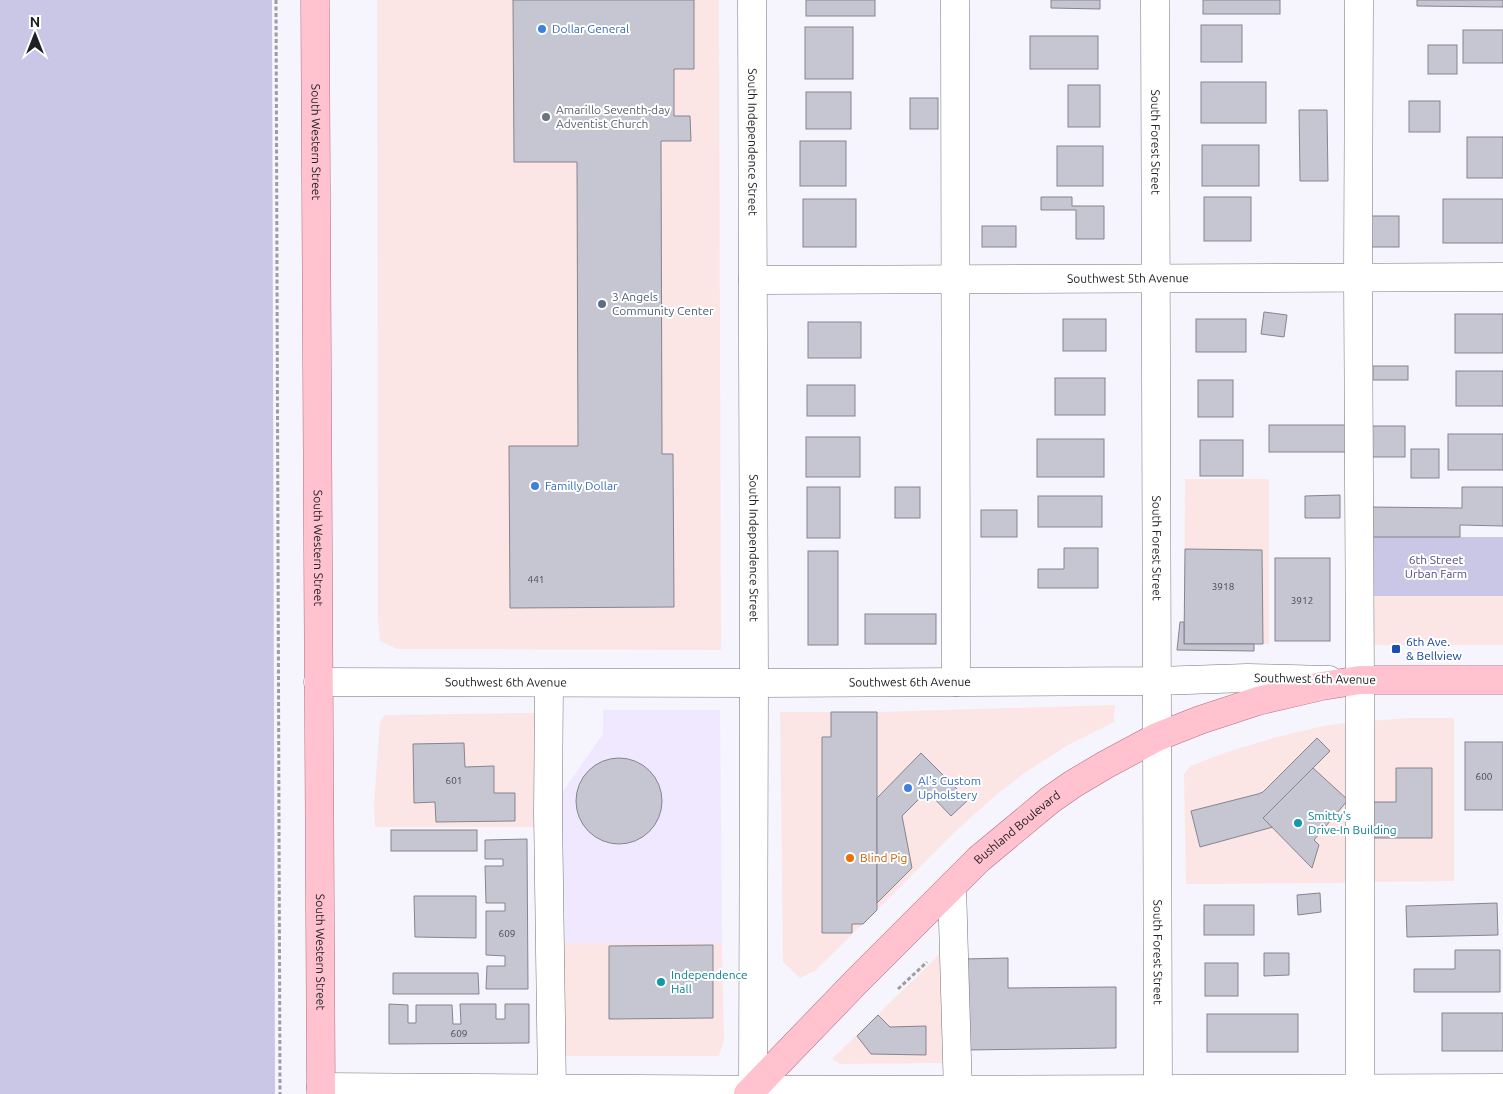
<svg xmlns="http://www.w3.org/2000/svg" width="1503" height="1094" font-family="Ubuntu,sans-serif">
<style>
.commercial{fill:#fce6e5}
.industrial{fill:#f0e8fe}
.green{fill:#cac7e6}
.building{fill:#c6c5d2;stroke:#858490}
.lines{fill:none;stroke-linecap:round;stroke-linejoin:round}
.minor-casing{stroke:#75747f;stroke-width:29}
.major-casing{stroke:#b16f7e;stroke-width:29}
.path{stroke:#9d9ca3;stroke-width:3;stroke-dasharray:4 2.5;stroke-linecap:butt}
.minor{stroke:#fff;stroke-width:28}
.major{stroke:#ffc2ce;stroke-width:28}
.shop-dot{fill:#3f7fe0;stroke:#fff;stroke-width:2}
.worship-dot{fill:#6b7280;stroke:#fff;stroke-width:2}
.service-dot{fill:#5c6f8a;stroke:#fff;stroke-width:2}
.transit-dot{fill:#1a4fb4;stroke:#fff;stroke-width:2}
.culture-dot{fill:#0f9aa8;stroke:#fff;stroke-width:2}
.food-dot{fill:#e8710a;stroke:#fff;stroke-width:2}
.labels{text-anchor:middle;stroke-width:4;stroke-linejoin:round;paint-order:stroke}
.number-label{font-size:10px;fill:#4a4950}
.shop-label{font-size:12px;fill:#366cbe;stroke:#fff;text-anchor:start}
.worship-label{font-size:12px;fill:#5b616d;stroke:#fff;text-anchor:start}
.street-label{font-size:12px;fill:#202024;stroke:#fff}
.service-label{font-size:12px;fill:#4e5e75;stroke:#fff;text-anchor:start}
.park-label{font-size:12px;fill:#574b88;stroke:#fff}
.transit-label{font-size:12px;fill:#164399;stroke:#fff;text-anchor:start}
.culture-label{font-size:12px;fill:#0d838f;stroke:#fff;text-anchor:start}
.food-label{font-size:12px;fill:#c56008;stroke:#fff;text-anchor:start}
</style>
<rect width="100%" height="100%" fill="#f6f5fd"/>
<g class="commercial">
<polygon points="377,0 719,0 721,650 397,649 380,641 378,618"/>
<polygon points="1185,479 1269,479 1269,644 1184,644"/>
<polygon points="1369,537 1503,537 1503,645 1368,645"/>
<polygon points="1115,705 1114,722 1068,745 1026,772 996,795 957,830 877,910 815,971 800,978 783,962 780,712 877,712"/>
<polygon points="536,713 537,827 375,827 374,803 380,722 385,715"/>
<polygon points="1408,718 1454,718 1454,881 1369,882 1369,721"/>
<polygon points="1351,722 1350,883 1186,884 1184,774 1190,766 1224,753 1277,737 1323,726"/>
<polygon points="561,943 722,943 724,1040 719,1056 561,1056"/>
<polygon points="943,951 942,1063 840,1064 832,1059"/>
</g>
<polygon class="industrial" points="603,710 720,710 722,943 561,943 559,797 603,734"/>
<g class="green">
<polygon points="0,0 272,0 275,1094 0,1094"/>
<rect x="1369" y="537" width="134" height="59"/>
</g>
<g class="building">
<polygon points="513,0 694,0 694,69 674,69 674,116 690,116 691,141 661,141 662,454 673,454 674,607 510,608 509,446 578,446 577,162 514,162"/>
<rect x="806" y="0" width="69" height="16"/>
<polygon points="1051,0 1100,0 1100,9 1051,8"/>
<rect x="1203" y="0" width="77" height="14"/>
<polygon points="1417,0 1503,0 1503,7 1417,6"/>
<rect x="1201" y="25" width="41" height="37"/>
<rect x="805" y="27" width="48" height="52"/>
<rect x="1463" y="30" width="40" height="33"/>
<rect x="1030" y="36" width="68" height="33"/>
<rect x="1428" y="45" width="29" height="29"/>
<rect x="1201" y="82" width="65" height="41"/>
<rect x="1068" y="85" width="32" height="42"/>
<rect x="806" y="92" width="45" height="37"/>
<rect x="910" y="98" width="28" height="31"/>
<rect x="1409" y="101" width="31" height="31"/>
<polygon points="1299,110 1327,110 1328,181 1300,181"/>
<rect x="1467" y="137" width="36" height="41"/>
<rect x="800" y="141" width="46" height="45"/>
<rect x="1202" y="145" width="57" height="41"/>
<rect x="1057" y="146" width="46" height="40"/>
<polygon points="1041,197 1072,197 1072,206 1104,206 1104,239 1076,239 1076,210 1041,210"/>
<rect x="1204" y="197" width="47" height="44"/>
<rect x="803" y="199" width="53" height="48"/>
<rect x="1443" y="199" width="60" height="44"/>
<rect x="1368" y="216" width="31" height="31"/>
<rect x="982" y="226" width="34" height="21"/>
<polygon points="1264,312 1287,315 1284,337 1261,334"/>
<rect x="1455" y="314" width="48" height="39"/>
<rect x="1063" y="319" width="43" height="32"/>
<rect x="1196" y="319" width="50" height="33"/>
<rect x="808" y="322" width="53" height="36"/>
<rect x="1373" y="366" width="35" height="14"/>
<rect x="1456" y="371" width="47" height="35"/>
<rect x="1055" y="378" width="50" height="37"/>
<rect x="1198" y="380" width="35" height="37"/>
<rect x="807" y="385" width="48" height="31"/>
<rect x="1269" y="425" width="77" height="27"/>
<rect x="1369" y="426" width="36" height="31"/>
<rect x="1448" y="434" width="55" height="36"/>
<rect x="806" y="437" width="54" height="40"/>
<rect x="1037" y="439" width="67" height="38"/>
<rect x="1200" y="440" width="43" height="36"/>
<rect x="1411" y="449" width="28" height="29"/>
<rect x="807" y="487" width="33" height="51"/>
<rect x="895" y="487" width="25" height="31"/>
<polygon points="1462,487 1503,487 1503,526 1460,525 1460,537 1369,537 1369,507 1462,508"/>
<polygon points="1340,495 1340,518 1305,518 1305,496"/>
<rect x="1038" y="496" width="64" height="31"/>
<rect x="981" y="510" width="36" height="27"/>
<polygon points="1064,548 1098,548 1098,588 1038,588 1038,569 1064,569"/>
<polygon points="1185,549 1262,550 1263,644 1184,644"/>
<rect x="808" y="551" width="30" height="94"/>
<rect x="1275" y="558" width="55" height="83"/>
<rect x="865" y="614" width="71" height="30"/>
<polygon points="1180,622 1184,622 1184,644 1254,644 1254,651 1177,650"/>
<polygon points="831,712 877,712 877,910 863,924 852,924 852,933 822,933 822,737 831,737"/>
<polygon points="1317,738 1330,751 1263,818 1273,827 1200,847 1191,811 1258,794 1263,792"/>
<rect x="1465" y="742" width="38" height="68"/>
<polygon points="464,743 465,767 494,766 494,793 515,793 515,821 436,822 435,802 414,803 413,744"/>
<polygon points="921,753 968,800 951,816 927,791 902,816 912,868 877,903 877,798"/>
<circle cx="619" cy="801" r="43"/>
<polygon points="1313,768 1348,800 1314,840 1319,845 1312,868 1263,818"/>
<polygon points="1396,768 1432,768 1432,838 1370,838 1370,802 1396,802"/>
<rect x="391" y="830" width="86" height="21"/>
<polygon points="527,839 528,989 486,989 487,966 505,966 505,956 486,955 486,911 505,911 505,903 486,903 485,866 503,866 503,859 485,859 485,840"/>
<polygon points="1320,893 1321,912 1298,915 1297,895"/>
<polygon points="414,896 476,896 476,938 415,937"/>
<polygon points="1497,903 1498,935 1407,937 1406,906"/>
<rect x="1204" y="905" width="50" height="30"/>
<polygon points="713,945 713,1018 609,1019 609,946"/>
<polygon points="1455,950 1500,950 1500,992 1414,992 1414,969 1455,969"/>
<polygon points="1264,953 1289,953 1289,975 1264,976"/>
<polygon points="1008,958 1008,988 1116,987 1116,1048 965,1050 964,959"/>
<rect x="1205" y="963" width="33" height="33"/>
<polygon points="393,973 478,973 479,994 393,994"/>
<polygon points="389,1004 408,1005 408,1023 416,1023 416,1005 452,1005 453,1024 461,1024 460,1004 496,1004 496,1019 505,1019 505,1004 529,1004 529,1043 389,1044"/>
<rect x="1442" y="1013" width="61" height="38"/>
<rect x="1207" y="1014" width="91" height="38"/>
<polygon points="878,1015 890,1027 926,1026 926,1055 871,1054 857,1036"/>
</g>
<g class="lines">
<defs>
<g id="minor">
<path id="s1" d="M752 0 754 683 753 1094"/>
<polyline points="955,0 956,682"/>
<path id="s2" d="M1155 0 1158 1094"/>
<polyline points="1359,0 1358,278 1360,680 1360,1094"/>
<path id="s3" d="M753 280 1503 277"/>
<path id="s4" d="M318 682 754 683 1157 681 1247 678 1329 680"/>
<polyline points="549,683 548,813 552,1088"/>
<polyline points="952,886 958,1094"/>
<polyline points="321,1087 799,1090 1503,1088"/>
</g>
<g id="major">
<path id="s5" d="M315 0 321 1094"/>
<path id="s6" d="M748 1094 854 984 979 859 1050 800 1073 784 1105 765 1157 737 1200 720 1258 701 1322 686 1360 680H1503"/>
</g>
</defs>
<use href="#minor" class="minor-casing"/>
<use href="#major" class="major-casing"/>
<g class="path">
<polyline points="276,0 280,1094"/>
<polyline points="898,989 927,962"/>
</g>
<use href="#minor" class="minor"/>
<use href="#major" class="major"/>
</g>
<g class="shop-dot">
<circle cx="542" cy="29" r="5"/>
<circle cx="535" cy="486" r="5"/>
<circle cx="908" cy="788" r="5"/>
</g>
<circle class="worship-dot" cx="546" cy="117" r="5"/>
<circle class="service-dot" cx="602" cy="304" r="5"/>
<rect class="transit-dot" x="1391" y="644" width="10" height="10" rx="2.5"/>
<g class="culture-dot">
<circle cx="1298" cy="823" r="5"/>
<circle cx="661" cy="982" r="5"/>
</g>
<circle class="food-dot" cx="850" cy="858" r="5"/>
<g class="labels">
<g class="number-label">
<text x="536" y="583">441</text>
<text x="1223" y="590">3918</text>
<text x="1302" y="604">3912</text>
<text x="1484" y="780">600</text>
<text x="454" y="784">601</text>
<text x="507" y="937">609</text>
<text x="459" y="1037">609</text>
</g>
<g class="shop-label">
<text x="552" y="33">Dollar General</text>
<text x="545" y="490">Familly Dollar</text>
<text x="918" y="785">Al's Custom<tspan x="918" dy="14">Upholstery</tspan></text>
</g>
<g class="worship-label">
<text x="556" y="114">Amarillo Seventh-day<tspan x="556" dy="14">Adventist Church</tspan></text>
</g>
<g class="street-label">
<text dy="4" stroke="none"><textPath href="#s5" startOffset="142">South Western Street</textPath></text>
<text dy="4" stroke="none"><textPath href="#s1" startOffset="142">South Independence Street</textPath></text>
<text dy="4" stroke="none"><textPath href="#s2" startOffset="142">South Forest Street</textPath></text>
<text dy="4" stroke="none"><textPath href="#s3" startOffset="375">Southwest 5th Avenue</textPath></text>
<text dy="4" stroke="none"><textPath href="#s5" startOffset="548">South Western Street</textPath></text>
<text dy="4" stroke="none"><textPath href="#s1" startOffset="548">South Independence Street</textPath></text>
<text dy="4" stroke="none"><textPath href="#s2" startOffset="548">South Forest Street</textPath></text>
<text transform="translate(1315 679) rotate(1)" y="4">Southwest 6th Avenue</text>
<text dy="4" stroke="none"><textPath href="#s4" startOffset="188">Southwest 6th Avenue</textPath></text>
<text dy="4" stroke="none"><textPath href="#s4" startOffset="592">Southwest 6th Avenue</textPath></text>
<text dy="4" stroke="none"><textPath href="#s6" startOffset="379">Bushland Boulevard</textPath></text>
<text dy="4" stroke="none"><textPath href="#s5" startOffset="952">South Western Street</textPath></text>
<text dy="4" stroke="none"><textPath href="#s2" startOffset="952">South Forest Street</textPath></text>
</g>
<g class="service-label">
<text x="612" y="301">3 Angels<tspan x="612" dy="14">Community Center</tspan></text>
</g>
<g class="park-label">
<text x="1436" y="564">6th Street<tspan x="1436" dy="14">Urban Farm</tspan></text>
</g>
<g class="transit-label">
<text x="1406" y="646">6th Ave.<tspan x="1406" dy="14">&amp; Bellview</tspan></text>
</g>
<g class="culture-label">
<text x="1308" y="820">Smitty's<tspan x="1308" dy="14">Drive-In Building</tspan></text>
<text x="671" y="979">Independence<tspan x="671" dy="14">Hall</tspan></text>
</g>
<g class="food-label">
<text x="860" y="862">Blind Pig</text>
</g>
</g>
<g transform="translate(35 35)" stroke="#ffffff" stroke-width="4" paint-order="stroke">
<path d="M0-4L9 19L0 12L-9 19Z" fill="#202024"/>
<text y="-8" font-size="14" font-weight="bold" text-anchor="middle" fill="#202024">N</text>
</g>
</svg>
